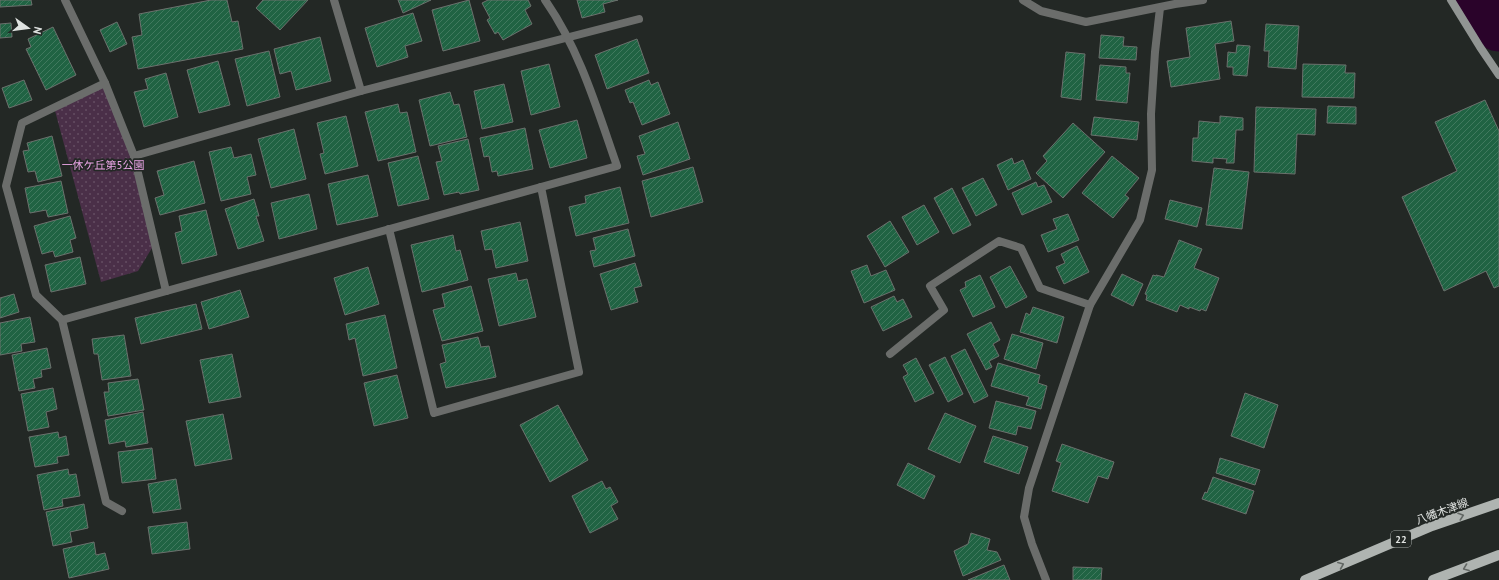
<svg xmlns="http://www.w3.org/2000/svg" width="1499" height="580" font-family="'PT Sans','Noto Sans JP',sans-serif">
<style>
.park{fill:url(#park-dots)}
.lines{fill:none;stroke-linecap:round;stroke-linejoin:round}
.river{stroke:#2a032a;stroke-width:51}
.building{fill:url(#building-hatch);stroke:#6b716d}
.street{stroke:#6b6d6b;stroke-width:8}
.secondary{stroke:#919593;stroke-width:8}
.primary{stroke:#afb4b1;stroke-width:10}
.oneway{stroke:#626764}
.labels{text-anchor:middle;stroke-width:3.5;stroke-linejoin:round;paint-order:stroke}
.shield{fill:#232825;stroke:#a7aba9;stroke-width:1}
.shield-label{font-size:10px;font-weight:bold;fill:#e0e3e1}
.park-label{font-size:11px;fill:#eaa5e6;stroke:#232825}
.street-label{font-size:11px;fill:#e0e3e1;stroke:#232825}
</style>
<defs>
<pattern id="park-dots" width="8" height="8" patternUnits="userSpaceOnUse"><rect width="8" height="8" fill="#4a2f48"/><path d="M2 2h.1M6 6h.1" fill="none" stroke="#644d62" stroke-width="1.8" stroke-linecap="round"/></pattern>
<pattern id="building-hatch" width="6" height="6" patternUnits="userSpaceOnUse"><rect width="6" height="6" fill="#206343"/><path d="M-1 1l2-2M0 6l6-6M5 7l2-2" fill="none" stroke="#40795e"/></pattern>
</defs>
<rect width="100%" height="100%" fill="#232825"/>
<polygon class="park" points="105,83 134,156 155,243 138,271 101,282 54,107"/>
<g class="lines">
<polyline class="river" points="1478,0 1499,26"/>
</g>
<g class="building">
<polygon points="0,0 31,0 32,5 0,7"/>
<polygon points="211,0 227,0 232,22 238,21 243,49 138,69 132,37 142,35 139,14"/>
<polygon points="263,0 308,0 280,30 256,8"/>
<polygon points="398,0 431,0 403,13"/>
<polygon points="469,0 480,41 443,51 432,10"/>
<polygon points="488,0 528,0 531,6 525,10 532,24 503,40 498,32 495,34 487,20 490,18 482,3"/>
<polygon points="577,0 618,0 603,4 605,12 582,18"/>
<polygon points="413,13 422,41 405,46 408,57 377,67 365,28"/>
<polygon points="1231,21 1234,41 1215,44 1220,79 1171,87 1167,61 1190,57 1186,28"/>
<polygon points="117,22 127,44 110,52 100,30"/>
<polygon points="11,23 12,37 0,38 0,24"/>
<polygon points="1266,24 1299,26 1296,69 1268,67 1269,51 1264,51"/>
<polygon points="53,27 76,75 46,90 26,49 31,47 28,39"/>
<polygon points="1101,35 1124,37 1123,46 1137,47 1136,60 1099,58"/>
<polygon points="320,37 331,81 296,90 291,71 280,74 274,49"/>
<polygon points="637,39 649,73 607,89 595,55"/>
<polygon points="1237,45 1250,46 1247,76 1233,75 1233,67 1227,67 1228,52 1236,53"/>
<polygon points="269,51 280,97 247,106 235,59"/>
<polygon points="1066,52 1085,54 1081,100 1061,97"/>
<polygon points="218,61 230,105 199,113 187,70"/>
<polygon points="549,64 560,107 531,115 521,71"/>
<polygon points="1303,64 1346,65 1345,73 1355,73 1354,98 1302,97"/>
<polygon points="1100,65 1126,67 1126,73 1130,73 1127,103 1096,100"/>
<polygon points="166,73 178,117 144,127 134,92 148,89 145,79"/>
<polygon points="24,80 32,100 9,108 2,88"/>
<polygon points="649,80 651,85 658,82 670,114 642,125 633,102 630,103 625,90"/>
<polygon points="504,84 513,122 482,129 474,91"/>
<polygon points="450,92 454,105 459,104 467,137 430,146 419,100"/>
<polygon points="1485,100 1499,131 1499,286 1494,288 1486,271 1444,291 1402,197 1457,171 1435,122"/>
<polygon points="398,104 400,113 407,112 416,152 378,161 365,112"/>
<polygon points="1328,106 1356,107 1356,124 1327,123"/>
<polygon points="1256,107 1316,109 1315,135 1297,134 1295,174 1254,172"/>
<polygon points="346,116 358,166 325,174 320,154 324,153 317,123"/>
<polygon points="1220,116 1243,118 1243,130 1236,130 1234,163 1226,163 1227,159 1213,158 1213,163 1192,161 1193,138 1198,138 1199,121 1220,123"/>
<polygon points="1094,117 1139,122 1137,140 1091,135"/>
<polygon points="577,120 587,158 550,168 539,130"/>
<polygon points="678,122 690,159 643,175 637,156 645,154 639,136"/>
<polygon points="1073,123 1105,152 1063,198 1036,173 1047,161 1043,156"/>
<polygon points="525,128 533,169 498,176 497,171 492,172 489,156 484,157 480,138"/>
<polygon points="294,129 306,179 271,188 258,139"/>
<polygon points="52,136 62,176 38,182 35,171 28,172 23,151 29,150 27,143"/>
<polygon points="468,139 479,190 460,194 459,192 444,195 436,162 442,161 438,146"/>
<polygon points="231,147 234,158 251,154 256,175 247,177 251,194 221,201 209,152"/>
<polygon points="418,156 429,199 398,206 388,163"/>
<polygon points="1112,156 1139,178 1125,195 1129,198 1113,218 1082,193"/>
<polygon points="1012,158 1014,164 1023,160 1031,179 1008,190 997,165"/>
<polygon points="194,161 205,203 160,215 155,198 164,195 157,171"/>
<polygon points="693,167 703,202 651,217 642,181"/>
<polygon points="1214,168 1249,172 1242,229 1206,225"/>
<polygon points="368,175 378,216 337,225 328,184"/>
<polygon points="983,178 997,205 976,216 962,188"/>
<polygon points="61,181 68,213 48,217 46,210 30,213 25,188"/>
<polygon points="1036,182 1038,187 1044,185 1052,202 1022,215 1012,193"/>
<polygon points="620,187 629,223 576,236 569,207 586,203 585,196"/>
<polygon points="952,188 971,225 953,234 934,198"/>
<polygon points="309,194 317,229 279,239 271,203"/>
<polygon points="254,199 259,216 256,216 264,241 238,249 225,209"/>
<polygon points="1170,200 1202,208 1197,227 1165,219"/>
<polygon points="924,205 939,232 917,245 902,217"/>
<polygon points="206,210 217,255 182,264 175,233 182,231 179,216"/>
<polygon points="1068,214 1079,240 1048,252 1041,235 1057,229 1053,219"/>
<polygon points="70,216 76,238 70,240 73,252 55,257 53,251 42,254 34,226"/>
<polygon points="890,221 909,252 885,267 867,236"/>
<polygon points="520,222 528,261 496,268 492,249 485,250 481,231"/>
<polygon points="628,229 635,256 594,267 590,251 596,250 593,238"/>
<polygon points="453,235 456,251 460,250 468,280 422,292 411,245"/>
<polygon points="1179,240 1202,249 1194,268 1219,278 1206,311 1201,309 1200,311 1189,307 1189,309 1180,305 1177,312 1146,300 1147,295 1145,294 1153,275 1156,276 1156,275 1164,277"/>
<polygon points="1077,246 1089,272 1064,284 1056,267 1065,263 1061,254"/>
<polygon points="80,257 86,284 51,292 45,265"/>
<polygon points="635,263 642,286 634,288 638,302 611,310 600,274"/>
<polygon points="867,265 871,276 886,270 895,290 864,303 851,271"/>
<polygon points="1010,266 1027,297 1006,308 990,277"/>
<polygon points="368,267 379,304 345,315 334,278"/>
<polygon points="516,273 518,281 527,279 536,317 499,326 488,279"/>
<polygon points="1122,274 1143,284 1133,306 1111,295"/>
<polygon points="980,275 995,307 973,317 960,290 966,287 965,282"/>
<polygon points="471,286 483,331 442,341 433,310 445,307 442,294"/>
<polygon points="240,290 249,317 209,329 201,302"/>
<polygon points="14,294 19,312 0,318 0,298"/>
<polygon points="894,296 897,302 903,299 912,317 883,331 871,307"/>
<polygon points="196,304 202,329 141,344 135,318"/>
<polygon points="1033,307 1064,317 1057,343 1020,332 1026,313 1030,315"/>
<polygon points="385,315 397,368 363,376 355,338 349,340 346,324"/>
<polygon points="30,317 35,342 21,344 22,351 0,355 0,323"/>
<polygon points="991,322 1000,340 993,344 999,356 989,361 992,367 986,370 967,334"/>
<polygon points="1012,334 1043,343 1036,369 1004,359"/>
<polygon points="124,335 131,376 102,380 98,354 94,354 92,339"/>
<polygon points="478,337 481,347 489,346 496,377 446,388 440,364 446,362 442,345"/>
<polygon points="47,348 51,368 41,370 42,377 33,379 35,388 19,391 12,355"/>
<polygon points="965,349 988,396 974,403 951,356"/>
<polygon points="232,354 241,397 209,403 200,360"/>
<polygon points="945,357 963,394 948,402 929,365"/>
<polygon points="916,358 934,393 915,402 903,377 908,374 903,365"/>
<polygon points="998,363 1040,375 1038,383 1047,386 1041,409 1026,405 1029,397 991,386"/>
<polygon points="397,375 408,418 374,426 364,383"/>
<polygon points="138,379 144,410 108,416 104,392 109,392 108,383"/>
<polygon points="53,388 57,409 46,412 49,427 28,431 21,394"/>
<polygon points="1245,393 1278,405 1264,448 1231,436"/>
<polygon points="996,401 1036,411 1031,429 1018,426 1016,435 989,428"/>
<polygon points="558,405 588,460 550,482 520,425"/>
<polygon points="143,412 148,443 126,447 125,441 109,444 105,420"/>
<polygon points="945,413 976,426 960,463 928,449"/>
<polygon points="223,414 232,459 195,466 186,421"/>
<polygon points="58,432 59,438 66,436 69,455 57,457 58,463 35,467 29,437"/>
<polygon points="993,436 1028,447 1019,474 984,462"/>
<polygon points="1062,444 1114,462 1108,479 1098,476 1088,503 1052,491 1061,463 1056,461"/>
<polygon points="152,448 156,479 122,483 118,452"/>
<polygon points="1220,458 1260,470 1255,485 1216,473"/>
<polygon points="908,463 935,476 924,499 897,485"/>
<polygon points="68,469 69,475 76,474 80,496 62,499 63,506 44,510 37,475"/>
<polygon points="1213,477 1254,491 1246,514 1202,499 1205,492 1207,493"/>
<polygon points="176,479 181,509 153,513 148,484"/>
<polygon points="602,481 606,489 610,487 618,502 611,506 618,519 590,533 572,496"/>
<polygon points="84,504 88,528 70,532 72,542 53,546 46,512"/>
<polygon points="187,522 190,549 152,554 148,527"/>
<polygon points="971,533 990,539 987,550 997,552 1001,560 963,576 954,551 968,544"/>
<polygon points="94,542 96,555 105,553 109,569 69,578 63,549"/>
<polygon points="1004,565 1010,580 968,580"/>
<polygon points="1073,567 1102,568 1101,580 1073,580"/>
</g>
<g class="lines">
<g class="street">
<polyline points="65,0 105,83 134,156"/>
<polyline points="1023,0 1041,11 1086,22 1175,4 1203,0"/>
<polyline points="105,83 22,123 6,186 36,295 62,320 106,502 122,511"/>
<polyline points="361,91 639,19"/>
<polyline points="389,229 434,413 579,372 541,187"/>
<polyline points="166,291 134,156 361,91 334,0"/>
<path d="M62 320 617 166C597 109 580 50 545 0"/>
<polyline points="890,354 944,310 930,286 999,241 1021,248 1040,288 1090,305"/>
<polyline points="1046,580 1032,544 1024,517 1029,488 1090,305 1140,220 1152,170 1151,114 1155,52 1160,8"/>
</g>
<polyline class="secondary" points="1451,0 1480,47 1499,75"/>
<g class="primary">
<polyline points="1305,580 1432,526 1499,503"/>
<polyline points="1433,580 1499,555"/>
</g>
</g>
<defs><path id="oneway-chevron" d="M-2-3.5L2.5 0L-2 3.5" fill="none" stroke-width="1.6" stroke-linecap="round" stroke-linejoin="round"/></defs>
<g class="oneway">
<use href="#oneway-chevron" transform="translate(1461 516) rotate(-19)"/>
<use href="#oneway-chevron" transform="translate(1341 565) rotate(-23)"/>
<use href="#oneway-chevron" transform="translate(1466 568) rotate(159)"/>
</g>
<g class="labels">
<rect class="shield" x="1391" y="531" width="20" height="16" rx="3"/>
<g class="shield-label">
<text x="1401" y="543">22</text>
</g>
<g class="park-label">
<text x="103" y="169">一休ケ丘第5公園</text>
</g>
<g class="street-label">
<text transform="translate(1442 511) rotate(-20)" y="4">八幡木津線</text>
</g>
</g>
<g transform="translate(28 28) rotate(104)" stroke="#232825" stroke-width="3" paint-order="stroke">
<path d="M0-3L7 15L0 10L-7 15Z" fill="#e0e3e1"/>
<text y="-6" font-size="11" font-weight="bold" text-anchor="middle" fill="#e0e3e1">N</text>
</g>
</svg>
